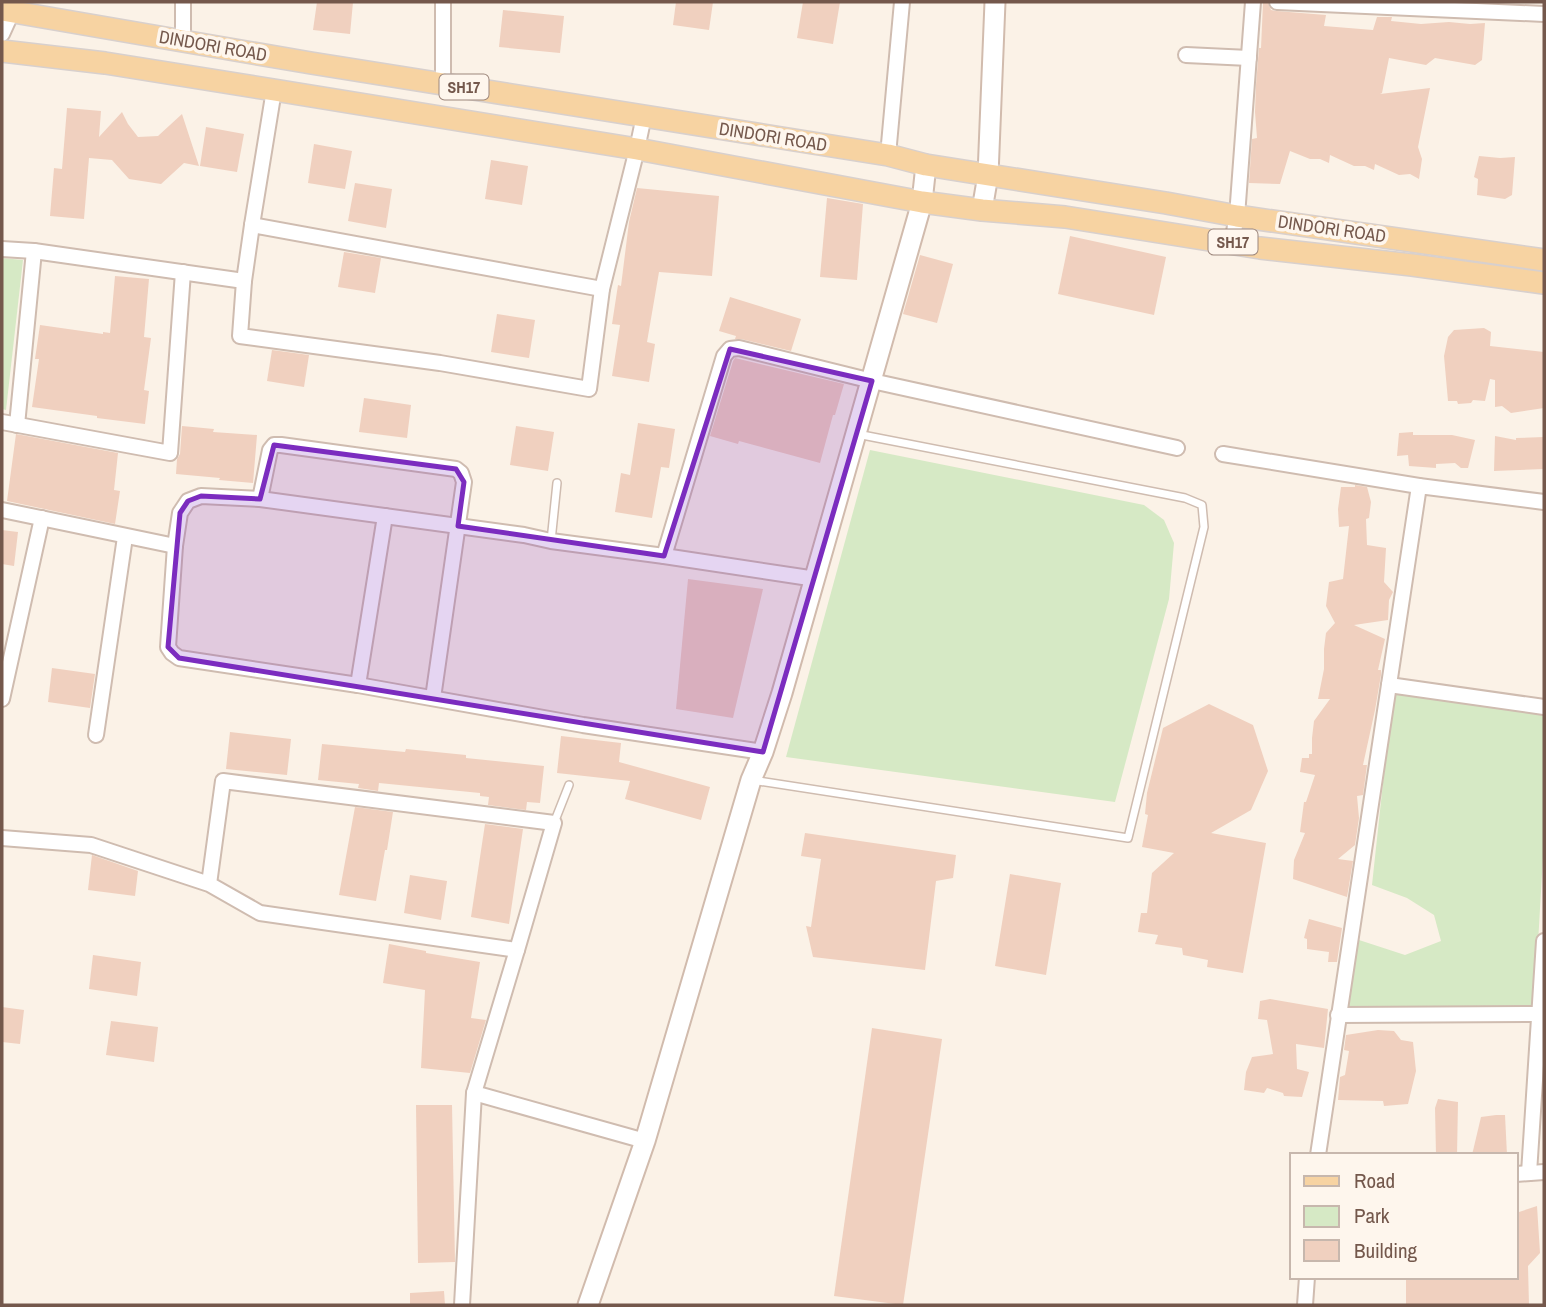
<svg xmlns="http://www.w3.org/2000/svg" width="1546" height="1307" font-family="'Archivo Narrow',sans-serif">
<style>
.green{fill:#d6e9c5}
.building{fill:#f0d0bf}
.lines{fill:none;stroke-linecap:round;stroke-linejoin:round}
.lane-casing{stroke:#cfbcb0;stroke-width:10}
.street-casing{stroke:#cfbcb0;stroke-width:18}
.secondary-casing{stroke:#d1bbad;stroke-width:23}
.primary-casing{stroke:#d8d0cd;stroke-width:24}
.lane{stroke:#fff;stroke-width:7}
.street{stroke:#fff;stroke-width:14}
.secondary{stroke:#fff;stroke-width:19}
.primary{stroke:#f7d3a2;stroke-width:21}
.marked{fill:#7b2cbf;fill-opacity:0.2;stroke:#7b2cbf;stroke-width:5;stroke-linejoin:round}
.labels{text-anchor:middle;stroke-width:7;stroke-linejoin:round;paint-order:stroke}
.shield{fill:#fef6ed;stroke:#9d877c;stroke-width:2}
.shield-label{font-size:16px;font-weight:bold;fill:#74584c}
.street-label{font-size:18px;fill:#74584c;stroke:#fef6ed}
</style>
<rect width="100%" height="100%" fill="#fbf2e7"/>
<g class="green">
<polygon points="2,258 23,260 6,410 2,409"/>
<polygon points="870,450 1144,505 1164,520 1174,543 1169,599 1115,802 786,757"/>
<polygon points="1393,690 1544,712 1544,839 1534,1013 1345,1010 1359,940 1405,955 1441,941 1434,915 1407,898 1372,885"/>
</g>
<g class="building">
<polygon points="317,2 353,2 350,34 313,30"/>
<polygon points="676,2 713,2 709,30 673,25"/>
<polygon points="803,2 840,2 833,44 797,38"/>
<polygon points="1263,3 1268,3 1271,10 1276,11 1326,15 1324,26 1373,30 1377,17 1392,17 1391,21 1421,24 1449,22 1470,24 1485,23 1482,60 1475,65 1435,58 1426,65 1389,58 1382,93 1380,94 1430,88 1418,147 1422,159 1419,179 1410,174 1399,175 1375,164 1374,170 1365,166 1354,166 1330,155 1329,163 1320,159 1310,159 1290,151 1280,184 1249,183 1252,139 1257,138 1255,112 1256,85 1259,48 1261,48"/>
<polygon points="503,10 564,16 560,53 499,47"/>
<polygon points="67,108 101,111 99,137 122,112 128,124 138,137 158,136 182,114 199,166 184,163 161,184 129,179 112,160 89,158 84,219 50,216 54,168 62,169"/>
<polygon points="206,127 244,134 237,172 200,166"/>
<polygon points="314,144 352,151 345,189 308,183"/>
<polygon points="1479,156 1500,158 1515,157 1512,195 1505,199 1477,195 1478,179 1474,177"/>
<polygon points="491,160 528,166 522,205 485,199"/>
<polygon points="355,183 392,189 386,228 348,221"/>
<polygon points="637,188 719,196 712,276 659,272 647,342 655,344 649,382 612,376 620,325 612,324 618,285 621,286 629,222"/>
<polygon points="827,198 863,204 857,280 820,277"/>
<polygon points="1070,236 1166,257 1154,315 1058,294"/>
<polygon points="344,252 381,258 375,293 338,287"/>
<polygon points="920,255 953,264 937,323 903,314"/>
<polygon points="115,276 149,279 144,337 151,338 144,390 149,391 145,424 97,418 97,416 32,407 39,359 35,359 40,325 103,334 103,332 110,333"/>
<polygon points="730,297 801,319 791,351 741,339 735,339 736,336 719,331"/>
<polygon points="497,314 535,320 529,358 491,352"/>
<polygon points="1484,328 1491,332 1490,346 1544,352 1544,408 1511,413 1502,406 1495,407 1495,380 1490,379 1485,401 1473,400 1471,403 1458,404 1457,401 1448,401 1444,356 1448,337 1454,330"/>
<polygon points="272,350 309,355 304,387 267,381"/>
<polygon points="735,358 844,384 835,415 833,415 820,463 739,441 738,444 710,436 733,361"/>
<polygon points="364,398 411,405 407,438 359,432"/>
<polygon points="638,423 675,429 669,468 661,467 652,518 615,512 621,473 630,475"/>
<polygon points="182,426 214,429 213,432 257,435 253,483 219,480 220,478 176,474 177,459 180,454"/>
<polygon points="516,426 554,432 548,471 510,465"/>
<polygon points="1413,432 1413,435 1452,435 1475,440 1468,468 1461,468 1455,463 1436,464 1436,468 1409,466 1408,455 1397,456 1399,433"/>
<polygon points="16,434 118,453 114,490 120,491 115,524 7,501"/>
<polygon points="1495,436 1516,440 1516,438 1544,437 1544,469 1494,471"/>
<polygon points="1355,485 1367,487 1371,502 1369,518 1366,519 1367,545 1386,548 1384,582 1393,592 1389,600 1388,620 1354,625 1385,639 1378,670 1381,670 1381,675 1375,710 1363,765 1367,765 1363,795 1357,796 1359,818 1355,845 1338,859 1353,861 1347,897 1293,879 1294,860 1305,833 1300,832 1304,802 1306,802 1315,775 1300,772 1302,758 1309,758 1309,754 1312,754 1312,738 1314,721 1330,699 1318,699 1324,669 1324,649 1326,633 1335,623 1326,606 1329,582 1343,579 1349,526 1339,527 1338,509 1341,487 1355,487"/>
<polygon points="2,530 18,532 14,566 2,564"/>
<polygon points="688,579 763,589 733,718 676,709"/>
<polygon points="52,668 95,674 90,708 48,702"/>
<polygon points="1209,704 1253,725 1268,771 1251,810 1211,833 1266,843 1243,973 1207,967 1208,960 1183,955 1182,948 1155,944 1158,935 1138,932 1141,913 1147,913 1152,873 1174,853 1142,847 1148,815 1145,814 1147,793 1163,728"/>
<polygon points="230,732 291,739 287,775 226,769"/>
<polygon points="561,736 621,743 619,762 710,787 701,820 625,799 630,781 557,773"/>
<polygon points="322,744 405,752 406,749 466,755 466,758 544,766 540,803 527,802 526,810 488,805 489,797 480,796 480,793 379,783 378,791 358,788 359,784 318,780"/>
<polygon points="355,807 393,812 387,850 385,850 376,901 339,895"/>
<polygon points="485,824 523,829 509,924 471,917"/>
<polygon points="805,833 956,855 953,878 936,881 925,970 813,957 806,926 811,927 821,859 801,856"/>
<polygon points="92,855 138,871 135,896 88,890"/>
<polygon points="1010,874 1061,883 1046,975 995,966"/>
<polygon points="410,875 447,881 441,920 404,913"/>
<polygon points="1309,919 1342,928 1337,962 1328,962 1329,952 1307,949 1307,939 1304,938"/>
<polygon points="389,944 426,951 426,953 480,962 471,1018 486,1020 470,1073 421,1068 425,990 383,983"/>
<polygon points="93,955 141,962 137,996 89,989"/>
<polygon points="1270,999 1328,1009 1324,1048 1296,1044 1297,1069 1309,1072 1302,1097 1284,1096 1283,1093 1267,1088 1264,1093 1244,1090 1246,1072 1252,1057 1273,1054 1267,1020 1258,1019 1260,1001"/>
<polygon points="2,1007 24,1010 20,1044 2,1042"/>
<polygon points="111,1021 158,1027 154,1062 106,1055"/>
<polygon points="872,1028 942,1039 903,1305 834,1296"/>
<polygon points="1378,1030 1394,1031 1401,1040 1413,1042 1416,1071 1408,1104 1384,1106 1383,1101 1338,1100 1340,1077 1345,1075 1349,1051 1344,1050 1346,1035"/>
<polygon points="1438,1099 1458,1102 1457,1155 1436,1155 1435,1108"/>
<polygon points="416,1105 452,1105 455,1262 418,1263"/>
<polygon points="1496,1115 1505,1115 1507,1155 1472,1155 1481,1117"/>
<polygon points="1537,1206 1540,1253 1528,1266 1529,1305 1406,1305 1406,1277 1516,1277 1516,1213"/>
<polygon points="444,1291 445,1305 410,1305 410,1293"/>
</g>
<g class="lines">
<defs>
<g id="lane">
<polyline points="551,541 557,483"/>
<polyline points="752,780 1128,838 1204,527 1202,505 1185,498 857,434"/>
<polyline points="554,823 569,785"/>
</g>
<g id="street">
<polyline points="443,2 443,83"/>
<polyline points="1277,2 1544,14"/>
<polyline points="2,34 12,12 12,6"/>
<polyline points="183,41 183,2"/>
<polyline points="1186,55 1249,58"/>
<polyline points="888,155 902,2"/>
<polyline points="252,225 274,90"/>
<polyline points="1232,242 1237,216 1253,2"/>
<polyline points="2,249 34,251 244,281 252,225 602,289"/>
<polyline points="244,281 240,336 440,363 589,389 602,289 637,149 644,116"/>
<polyline points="2,422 170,453 183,272"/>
<polyline points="17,425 34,251"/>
<polyline points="1223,454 1419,486"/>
<polyline points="260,499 270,450 274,445 281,445 456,469 461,473 464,482 433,698"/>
<polyline points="2,510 175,546"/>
<polyline points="664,556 816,579"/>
<polyline points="358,685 385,516"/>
<polyline points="1389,685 1544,707"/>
<polyline points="2,699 42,518"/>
<polyline points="96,735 125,537"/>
<polyline points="763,752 583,725 358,685 179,658 172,653 168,647 175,546 180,513 188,501 201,496 260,499 524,535 551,541 664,556 724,356 730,349 739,348 872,381 1177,448"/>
<polyline points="2,838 91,845 209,884 260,913 517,950 554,823 223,781 209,884"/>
<polyline points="517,950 474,1093 645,1141"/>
<polyline points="1338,1015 1540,1014"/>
<polyline points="1318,1155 1419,486 1544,502"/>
<polyline points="1529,1173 1544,941"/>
<polyline points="1516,1174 1544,1172"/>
<polyline points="462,1305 474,1093"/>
<polyline points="1305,1305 1307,1277"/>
</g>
<g id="secondary">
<polyline points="982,210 988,175 995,2"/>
<polyline points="588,1305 645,1141 751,780 763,752 782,693 922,202 926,165"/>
</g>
<g id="primary">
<polyline points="2,10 311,63 888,155 926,165 1166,203 1237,216 1544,260"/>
<polyline points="2,51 105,63 274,90 637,149 922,202 982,210 1065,217 1260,248 1412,265 1544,283"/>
</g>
</defs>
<use href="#lane" class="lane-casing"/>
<use href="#street" class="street-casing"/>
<use href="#secondary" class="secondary-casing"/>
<use href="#primary" class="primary-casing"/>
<use href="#lane" class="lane"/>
<use href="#street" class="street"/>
<use href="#secondary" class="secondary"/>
<use href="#primary" class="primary"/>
</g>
<path class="marked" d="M730 349 872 381 763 752 179 658 168 647 180 513 188 501 201 496 260 499 274 445 456 469 464 482 458 526 664 556Z"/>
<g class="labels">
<g class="shield">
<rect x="439.5" y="74.5" width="49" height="25" rx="5"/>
<rect x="1208.5" y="229.5" width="49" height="25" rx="5"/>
</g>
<g class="shield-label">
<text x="464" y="93">SH17</text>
<text x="1233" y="248">SH17</text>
</g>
<g class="street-label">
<text transform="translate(213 46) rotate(10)" y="6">DINDORI ROAD</text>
<text transform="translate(773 137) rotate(9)" y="6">DINDORI ROAD</text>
<text transform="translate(1332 229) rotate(8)" y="6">DINDORI ROAD</text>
</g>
</g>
<rect width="1546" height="1307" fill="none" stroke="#74584c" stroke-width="7"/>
<rect x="1290" y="1153" width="228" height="126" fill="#fef6ed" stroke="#c7b7ad" stroke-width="2"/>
<rect x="1304" y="1176" width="35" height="10" fill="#f7d3a2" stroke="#c7b7ad" stroke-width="2"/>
<text x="1354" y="1188" font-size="21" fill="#74584c">Road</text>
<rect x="1304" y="1206" width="35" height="21" fill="#d6e9c5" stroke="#c7b7ad" stroke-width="2"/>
<text x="1354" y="1223" font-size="21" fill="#74584c">Park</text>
<rect x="1304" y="1240" width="35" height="21" fill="#f0d0bf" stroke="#c7b7ad" stroke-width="2"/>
<text x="1354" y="1258" font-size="21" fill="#74584c">Building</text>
</svg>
